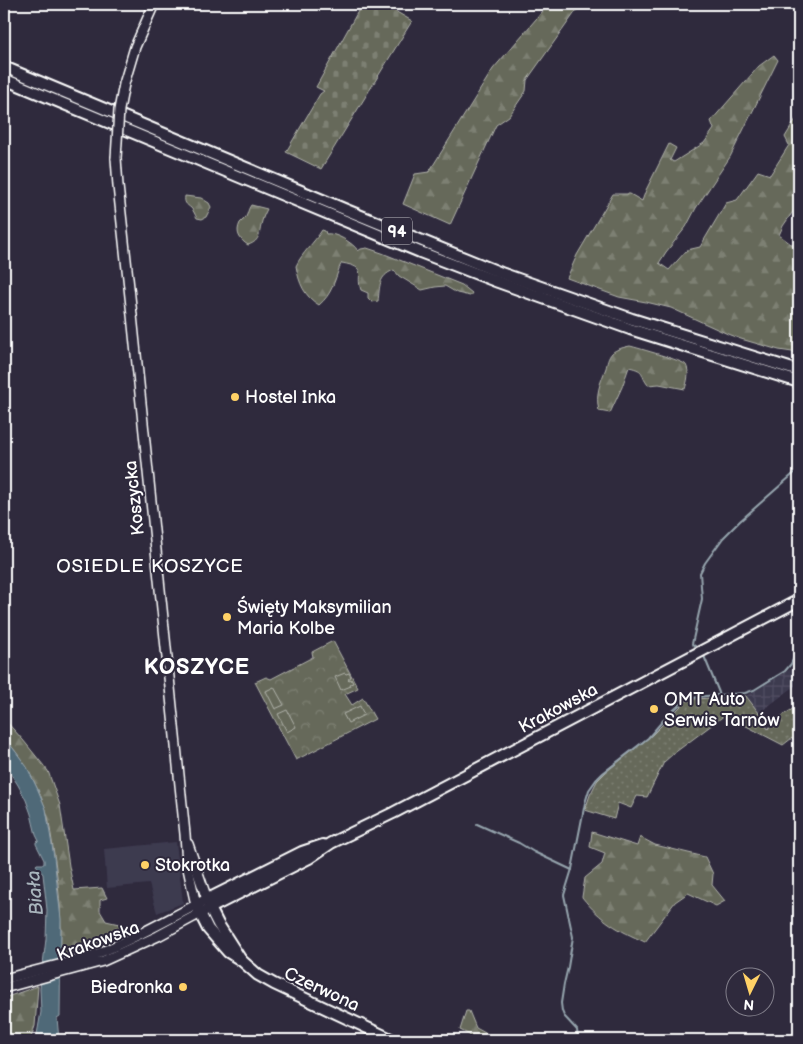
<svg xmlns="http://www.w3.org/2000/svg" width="803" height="1044" font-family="'Balsamiq Sans',sans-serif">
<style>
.built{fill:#3e3a50}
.industrial{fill:url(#industrial-grid)}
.grass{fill:url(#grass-dots);stroke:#b2b4ac}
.forest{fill:url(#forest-firs);stroke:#b2b4ac}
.cemetery{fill:url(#cemetery-stones);stroke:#b2b4ac}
.park{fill:url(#park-crowns);stroke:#b2b4ac}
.pitch{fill:#66695a;stroke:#b2b4ac}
.water{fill:#506978;stroke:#96a5ae}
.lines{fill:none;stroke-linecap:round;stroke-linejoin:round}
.stream{stroke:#96a5ae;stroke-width:2}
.minor-casing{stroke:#fff;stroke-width:12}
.major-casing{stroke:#fff;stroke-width:14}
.minor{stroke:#2f2a3d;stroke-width:9}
.major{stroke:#2f2a3d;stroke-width:10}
.minor-bridge-casing{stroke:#fff;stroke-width:12;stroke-linecap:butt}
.minor-bridge{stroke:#2f2a3d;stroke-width:9}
.poi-dot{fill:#ffd166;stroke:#2f2a3d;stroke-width:2}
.labels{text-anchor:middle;stroke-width:4;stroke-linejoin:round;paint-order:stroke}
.shield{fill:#2f2a3d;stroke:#c1bfc5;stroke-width:1}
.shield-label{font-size:16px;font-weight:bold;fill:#fff}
.poi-label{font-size:18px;fill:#fff;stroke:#2f2a3d;text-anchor:start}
.street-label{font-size:18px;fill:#fff;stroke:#2f2a3d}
.neighbourhood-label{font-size:19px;letter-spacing:1px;fill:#fff;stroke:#2f2a3d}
.water-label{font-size:19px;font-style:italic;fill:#a8b4bc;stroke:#2f2a3d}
.district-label{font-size:22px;font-weight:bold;letter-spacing:1px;fill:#fff;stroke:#2f2a3d}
</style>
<defs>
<pattern id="industrial-grid" width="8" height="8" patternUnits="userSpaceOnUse" patternTransform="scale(1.25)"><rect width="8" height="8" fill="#3e3a50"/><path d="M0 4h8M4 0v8" fill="none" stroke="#514e62"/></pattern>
<pattern id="grass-dots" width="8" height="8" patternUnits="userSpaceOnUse" patternTransform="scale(1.25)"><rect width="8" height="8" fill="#66695a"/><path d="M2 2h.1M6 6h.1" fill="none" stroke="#7d8073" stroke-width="1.8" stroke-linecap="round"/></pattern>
<pattern id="forest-firs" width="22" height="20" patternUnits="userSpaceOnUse" patternTransform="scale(1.25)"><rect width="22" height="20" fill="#66695a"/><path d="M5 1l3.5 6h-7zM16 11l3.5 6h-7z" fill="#7d8073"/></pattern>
<pattern id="cemetery-stones" width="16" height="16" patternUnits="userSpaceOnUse" patternTransform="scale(1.25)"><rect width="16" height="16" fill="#66695a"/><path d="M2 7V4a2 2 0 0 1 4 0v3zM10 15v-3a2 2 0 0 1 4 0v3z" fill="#7d8073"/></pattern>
<pattern id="park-crowns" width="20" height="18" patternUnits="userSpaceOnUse" patternTransform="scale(1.25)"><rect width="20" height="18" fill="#66695a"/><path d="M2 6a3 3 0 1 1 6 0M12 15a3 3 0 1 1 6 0" fill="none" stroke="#7d8073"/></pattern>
</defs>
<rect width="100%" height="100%" fill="#2f2a3d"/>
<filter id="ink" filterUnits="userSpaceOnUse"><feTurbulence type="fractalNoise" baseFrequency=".02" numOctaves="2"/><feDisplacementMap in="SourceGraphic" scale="10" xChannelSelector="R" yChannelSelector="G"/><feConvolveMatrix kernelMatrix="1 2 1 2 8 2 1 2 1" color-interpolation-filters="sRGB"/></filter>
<g filter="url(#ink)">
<polygon class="built" points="176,842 183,903 157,913 149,884 107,888 104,849"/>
<polygon class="industrial" points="791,669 799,678 799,683 759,713 746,696"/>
<polygon class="grass" points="746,696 759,713 768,729 777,719 799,705 799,745 792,738 783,745 725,715 673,754 664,762 647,797 637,796 631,808 618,803 614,819 585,810 590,795 597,781 606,772 652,735 686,701 695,699"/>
<g class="forest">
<polygon points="549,4 581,4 527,80 526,91 509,116 496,125 450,225 403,204 415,174 429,172 493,69"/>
<polygon points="774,55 778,60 730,157 696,208 686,227 666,252 659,263 669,270 687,250 700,247 726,203 737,200 758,171 770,175 789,145 785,137 799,114 799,203 783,226 779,235 791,244 799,243 799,353 779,350 741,339 730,335 671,308 646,302 619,297 567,278 577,255 613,194 630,194 642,201 646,190 669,144 676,148 670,160 674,162 704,143 714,129 711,121 759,66"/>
<path d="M185 196 201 198 209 203 211 207 206 217 202 219 197 218C195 215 194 211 191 208 186 204 184 203 185 196Z"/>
<path d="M251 205 267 209C265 213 263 217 262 221 259 232 261 241 248 245 240 240 235 233 240 223 242 221 244 219 246 217 248 213 248 209 251 205Z"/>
<path d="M322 230 325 231 326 234C334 232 354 243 358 251L361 249 367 248 382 253 462 285 472 293 470 296 457 293 445 286 435 287 422 290 399 276 394 270C378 276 380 287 378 301L372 302 368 298V293L361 290C355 273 369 268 342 263L340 266C334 282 332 294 319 305 304 296 299 283 296 266 302 253 314 243 322 230Z"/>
<path d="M630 346C638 348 684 361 686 365 690 372 687 382 685 389L659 384 648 385C639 374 647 371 629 367L622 387 610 413 599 411C595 394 600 384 606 368 607 364 608 357 612 353 616 349 625 347 630 346Z"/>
<path d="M4 719 23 740 48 771 60 805 69 866 74 890 102 888 107 898 100 900V911L106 921 119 924 122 931C99 944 86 951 60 956 63 918 58 879 52 841 50 830 49 817 45 807 35 780 22 758 4 737Z"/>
<path d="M592 832 637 846 640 837 655 845 705 857 713 874 712 885 725 901 716 906 688 893 675 902 645 942C618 930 601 921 582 897L585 878 602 864 605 853 590 847Z"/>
<polygon points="38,986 35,1026 30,1040 4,1040 4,998"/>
<polygon points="466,1011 469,1011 476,1028 487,1034 484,1040 468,1040 470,1035 460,1030"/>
</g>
<polygon class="cemetery" points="362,4 383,4 412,21 321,169 286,152 320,94 324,91 316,87"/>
<polygon class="park" points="333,641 358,688 345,694 352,705 363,698 375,719 296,760 255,682 266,677 271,679 311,658 313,657 312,652"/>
<g class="pitch">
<polygon points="345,673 346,674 349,673 351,677 348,679 349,680 351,679 353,683 350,684 351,686 341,690 335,677"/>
<polygon points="274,687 284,705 275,709 266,691"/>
<polygon points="360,706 364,715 348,723 343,714"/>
<polygon points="287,710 296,727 287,732 278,714"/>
</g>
<polygon class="water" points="4,737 16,752 27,767 38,790 46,809 54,857 61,919 60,1016 57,1018 59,1040 36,1040 41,1012 40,989 46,939 47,910 43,874 36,865 37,864 44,864 44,860 36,844 36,842 39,841 36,835 31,814 26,800 18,785 4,763"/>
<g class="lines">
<g class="stream">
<polyline points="695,646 692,644 702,599 700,573 705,563 723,538 740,521 799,469"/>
<polyline points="704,656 720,695"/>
<polyline points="477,824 519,843 534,852 572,870"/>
<polyline points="578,1040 577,1030 564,1016 562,1011 561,1003 564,984 568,967 573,937 564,895 572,869 585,803 589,790 596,780 603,773 648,738 666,717 686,699 706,696 745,693 754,690 785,671 791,664 799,647"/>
</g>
<defs>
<g id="minor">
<polyline points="124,84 135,47 154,4"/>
<path d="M4 979 89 957C126 943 161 923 196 905L187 864 185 834 132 315 118 186 116 158"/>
<polyline points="4,988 103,961 158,936 210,908 188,844"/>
</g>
<g id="major">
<polyline points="4,67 349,211 501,273 632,319 799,371"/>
<polyline points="4,79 420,252 498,282 630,329 799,382"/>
<polyline points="323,845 302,852 196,905 208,929 228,952 241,960 258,975 274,984 393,1040"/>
<polyline points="241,960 218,924 210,908 309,858 331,843 393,813 799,600"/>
</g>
</defs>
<use href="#minor" class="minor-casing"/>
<use href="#major" class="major-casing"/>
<use href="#minor" class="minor"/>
<use href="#major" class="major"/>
<defs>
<polyline id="minor-bridge" points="116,158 119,110 124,84"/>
</defs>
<use href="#minor-bridge" class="minor-bridge-casing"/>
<use href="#minor-bridge" class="minor-bridge"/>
</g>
</g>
<g class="poi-dot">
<circle cx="235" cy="397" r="5"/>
<circle cx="227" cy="617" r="5"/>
<circle cx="654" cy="709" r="5"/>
<circle cx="145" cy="865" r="5"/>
<circle cx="183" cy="987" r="5"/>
</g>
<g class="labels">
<rect class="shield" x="382" y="217.5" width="30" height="27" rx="4"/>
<g class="shield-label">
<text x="397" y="237">94</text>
</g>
<g class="poi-label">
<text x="245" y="403">Hostel Inka</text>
<text x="237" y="613">Święty Maksymilian<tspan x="237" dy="21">Maria Kolbe</tspan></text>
<text x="664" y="705">OMT Auto<tspan x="664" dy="21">Serwis Tarnów</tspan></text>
<text x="155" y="871">Stokrotka</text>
<text x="173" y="993" text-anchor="end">Biedronka</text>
</g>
<g class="street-label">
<text transform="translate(134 498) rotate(-96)" y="6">Koszycka</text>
<text transform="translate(558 708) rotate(-28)" y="6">Krakowska</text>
<text transform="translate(98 941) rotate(-20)" y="6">Krakowska</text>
<text transform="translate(322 989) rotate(25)" y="6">Czerwona</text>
</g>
<g class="neighbourhood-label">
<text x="150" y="572">OSIEDLE KOSZYCE</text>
</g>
<g class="water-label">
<text transform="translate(34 893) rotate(-95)" y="7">Biała</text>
</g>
<g class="district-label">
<text x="197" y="674">KOSZYCE</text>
</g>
</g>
<rect width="803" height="1044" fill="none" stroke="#2f2a3d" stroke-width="20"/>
<rect x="10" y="10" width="783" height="1024" fill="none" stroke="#fff" stroke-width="2" filter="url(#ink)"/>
<g transform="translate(750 992) rotate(185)"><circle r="24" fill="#2f2a3d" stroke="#827f8b"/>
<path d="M0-4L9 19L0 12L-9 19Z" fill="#ffd166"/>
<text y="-8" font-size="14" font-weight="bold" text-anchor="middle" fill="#ffffff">N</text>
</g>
</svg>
